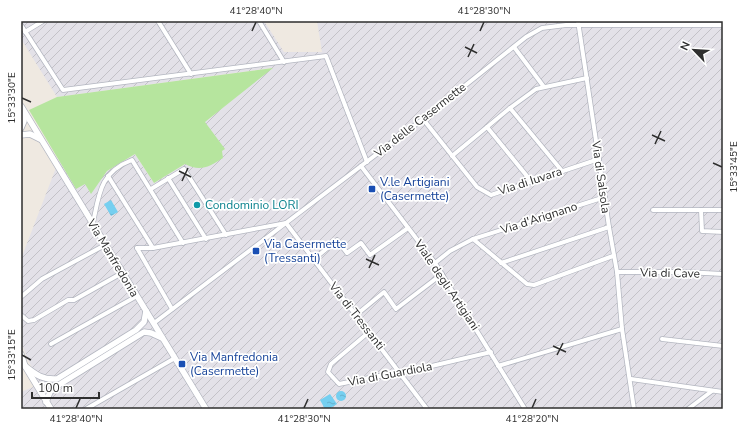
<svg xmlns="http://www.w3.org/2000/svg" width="744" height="430" font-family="'Nunito Sans',sans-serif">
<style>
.industrial{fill:url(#industrial-furrows)}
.grass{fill:#b6e59e}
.water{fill:url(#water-ripples)}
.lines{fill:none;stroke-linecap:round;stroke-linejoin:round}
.street-casing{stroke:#b4b7c1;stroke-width:5.5}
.secondary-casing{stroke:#b4b7c1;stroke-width:7}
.street{stroke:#fff;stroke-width:4}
.secondary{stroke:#fff;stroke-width:5.5}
.ticks{fill:none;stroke:#2e2e2e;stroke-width:1.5}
.transit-dot{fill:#1a4fb4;stroke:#fff;stroke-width:1.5}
.culture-dot{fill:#0f9aa8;stroke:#fff;stroke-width:1.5}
.labels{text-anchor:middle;stroke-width:3.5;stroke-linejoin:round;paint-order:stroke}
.street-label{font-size:12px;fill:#2e2e2e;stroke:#fff}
.transit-label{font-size:12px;fill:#164399;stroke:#fff;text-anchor:start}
.culture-label{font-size:12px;fill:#0d838f;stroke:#fff;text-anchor:start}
.neatline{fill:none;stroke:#2e2e2e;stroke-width:1.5}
.ticks-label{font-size:10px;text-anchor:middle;fill:#2e2e2e}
</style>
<defs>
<pattern id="industrial-furrows" width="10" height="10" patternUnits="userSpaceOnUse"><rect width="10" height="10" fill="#e3e1e8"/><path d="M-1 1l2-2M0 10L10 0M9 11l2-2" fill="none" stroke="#c3c1c7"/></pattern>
<pattern id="water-ripples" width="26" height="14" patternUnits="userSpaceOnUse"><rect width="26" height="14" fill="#75cff0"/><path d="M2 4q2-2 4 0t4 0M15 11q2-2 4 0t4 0" fill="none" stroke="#66b2ce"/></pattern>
</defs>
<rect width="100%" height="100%" fill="#efe9e1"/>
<polygon class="industrial" points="21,21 264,21 284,52 322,52 317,21 723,21 723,409 21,409 21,392 33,387 34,371 28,360 21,342 21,259 59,160 76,189 85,183 95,186 107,171 135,154 154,183 185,164 205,122 271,68 57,97 21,39"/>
<path class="grass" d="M273 68 205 122 225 149 222 151 223 158C209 167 200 172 185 164L154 183 135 154 107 171 91 194 85 184 76 189 29 110 57 97Z"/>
<g class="water">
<polygon points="111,200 118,212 111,216 104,204"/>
<circle cx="341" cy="396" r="5"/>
<polygon points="330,394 337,404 329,409 325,409 320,400"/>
</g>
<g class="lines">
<defs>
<g id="street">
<polyline points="158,21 191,74"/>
<polyline points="259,21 284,62"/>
<polyline points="578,21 609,227 617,272 622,329 634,409"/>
<polyline points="21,25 63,90 326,56 367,162"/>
<polyline points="25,32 43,21"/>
<polyline points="514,47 544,87"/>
<polyline points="510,108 562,171"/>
<polyline points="423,119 477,187 491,195 599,159"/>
<polyline points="487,127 531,181"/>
<polyline points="452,156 510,108 536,89 587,78"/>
<polyline points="361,166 435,263 525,409"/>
<polyline points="108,176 153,248"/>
<polyline points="168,178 206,239"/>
<polyline points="151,189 184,169 226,235"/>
<polyline points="653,210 723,210"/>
<polyline points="701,210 702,231 723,232"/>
<path d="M93 223C99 194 100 172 132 160L183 243"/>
<polyline points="473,239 527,284 534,285 613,256"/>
<polyline points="137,248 153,248 286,223 427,409"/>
<polyline points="137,248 172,309"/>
<polyline points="313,260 337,240 347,253 361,243 370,255 408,228"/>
<polyline points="435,263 450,251 473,239 605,197"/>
<polyline points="501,263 609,227"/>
<polyline points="617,272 685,272 723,274"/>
<polyline points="21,297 42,279 105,245"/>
<polyline points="21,315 28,321 34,320 68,300 74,300 122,273"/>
<polyline points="356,315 384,292 396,309 442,274"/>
<polyline points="154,323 423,119 526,37 542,28 566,25 723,25"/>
<polyline points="369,332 331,364 328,372 339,384 389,374 402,373 491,352"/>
<polyline points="662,339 723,346"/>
<polyline points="51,344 137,296"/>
<polyline points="498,366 622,329"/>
<polyline points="631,379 723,392"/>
<polyline points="86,409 175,358"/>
<polyline points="688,409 712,391"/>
</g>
<g id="secondary">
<polyline points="21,106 206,409"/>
<polyline points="21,128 24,121 23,112"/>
<polyline points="21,135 30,134 40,139"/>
<polyline points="21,354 25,366 51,409"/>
<path d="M25 366C36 375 43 380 57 379L136 330 144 322 146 311"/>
<polyline points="46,402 50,392 57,386 144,332 151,333 162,338"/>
</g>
</defs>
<use href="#street" class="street-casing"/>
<use href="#secondary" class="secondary-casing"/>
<use href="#street" class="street"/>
<use href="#secondary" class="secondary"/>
</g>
<path class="ticks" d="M252 31 256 22M480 31 484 22M465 47 477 53M468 57 474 44M22 98 31 102M652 135 665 141M655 144 661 131M713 163 722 167M179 171 191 177M182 181 188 168M366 259 379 265M369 268 375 255M553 346 566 352M22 355 31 360M557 355 563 343M76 408 80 399M304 408 308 399M532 408 536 399"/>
<g class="transit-dot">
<rect x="368" y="185" width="8" height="8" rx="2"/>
<rect x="252" y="247" width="8" height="8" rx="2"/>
<rect x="178" y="360" width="8" height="8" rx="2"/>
</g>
<circle class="culture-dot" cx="197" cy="205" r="4"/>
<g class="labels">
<g class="street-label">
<text transform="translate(420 120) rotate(-38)" y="4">Via delle Casermette</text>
<text transform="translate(601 177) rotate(82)" y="4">Via di Salsola</text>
<text transform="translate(530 181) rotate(-18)" y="4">Via di Iuvara</text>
<text transform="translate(539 218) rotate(-18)" y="4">Via d'Arignano</text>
<text transform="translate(113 258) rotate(59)" y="4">Via Manfredonia</text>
<text transform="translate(670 273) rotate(1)" y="4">Via di Cave</text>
<text transform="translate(447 285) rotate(56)" y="4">Viale degli Artigiani</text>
<text transform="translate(357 316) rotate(52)" y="4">Via di Tressanti</text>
<text transform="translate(390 374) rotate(-11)" y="4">Via di Guardiola</text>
</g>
<g class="transit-label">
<text x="380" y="186">V.le Artigiani<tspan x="380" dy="14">(Casermette)</tspan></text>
<text x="264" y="248">Via Casermette<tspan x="264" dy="14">(Tressanti)</tspan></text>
<text x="190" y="361">Via Manfredonia<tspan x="190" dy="14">(Casermette)</tspan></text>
</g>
<g class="culture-label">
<text x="205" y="209">Condominio LORI</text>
</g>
</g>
<rect width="744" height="430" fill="none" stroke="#ffffff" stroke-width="44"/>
<g transform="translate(694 50) rotate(295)" stroke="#ffffff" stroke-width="3" paint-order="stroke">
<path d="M0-3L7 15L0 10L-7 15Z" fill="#2e2e2e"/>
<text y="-6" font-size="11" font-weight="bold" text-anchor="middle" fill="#2e2e2e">N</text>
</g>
<path d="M32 392v6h67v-6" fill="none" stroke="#2e2e2e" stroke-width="2"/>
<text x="38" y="392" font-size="12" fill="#2e2e2e" stroke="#ffffff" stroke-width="3" paint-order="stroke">100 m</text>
<rect x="22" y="22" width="700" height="386" class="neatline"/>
<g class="ticks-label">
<text x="256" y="14">41°28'40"N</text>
<text x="484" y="14">41°28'30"N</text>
<text transform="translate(11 98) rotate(-90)" y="4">15°33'30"E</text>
<text transform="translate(733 167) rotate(-90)" y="4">15°33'45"E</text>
<text transform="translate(11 355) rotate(-90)" y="4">15°33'15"E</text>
<text x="76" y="422">41°28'40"N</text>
<text x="304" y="422">41°28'30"N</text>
<text x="532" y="422">41°28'20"N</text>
</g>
</svg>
